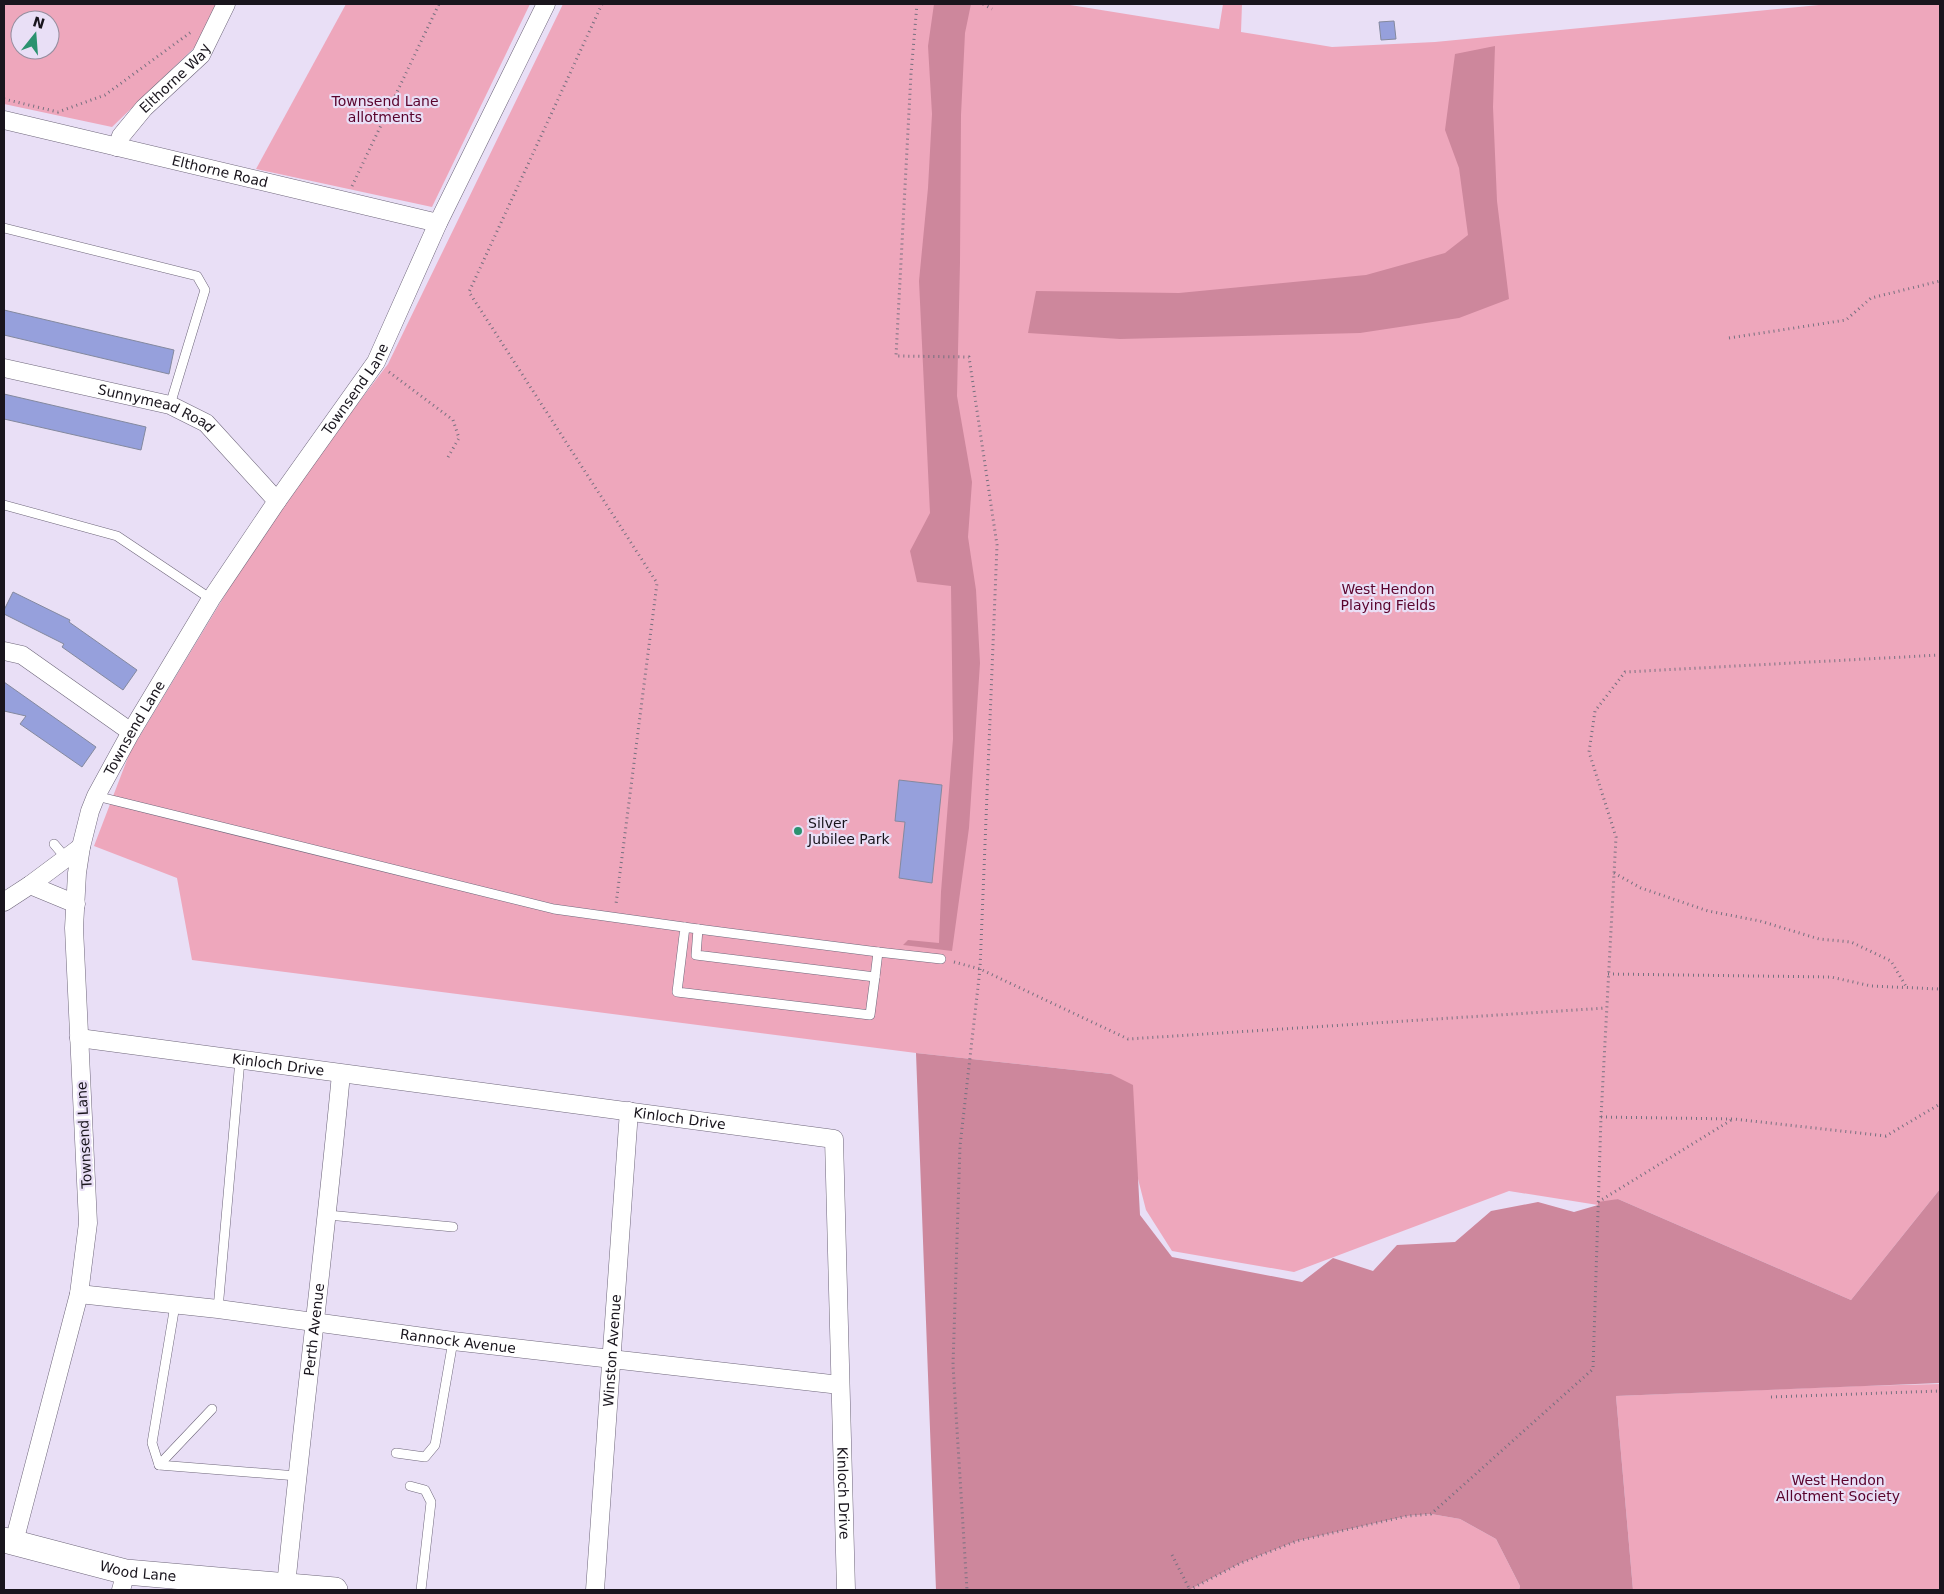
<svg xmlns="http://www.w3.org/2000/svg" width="1944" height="1594" font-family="'DejaVu Sans',sans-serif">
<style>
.green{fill:#eea7bc;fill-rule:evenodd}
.forest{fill:#cd879c}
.building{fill:#96a0dc;stroke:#84899f}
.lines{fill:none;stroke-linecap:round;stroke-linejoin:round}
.lane-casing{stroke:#6f677b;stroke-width:10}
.street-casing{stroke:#6f677b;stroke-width:19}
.secondary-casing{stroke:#6f677b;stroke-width:26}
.path{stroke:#77707f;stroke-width:3;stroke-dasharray:1 4;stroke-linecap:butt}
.lane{stroke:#fff;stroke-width:9}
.street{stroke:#fff;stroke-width:18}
.secondary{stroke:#fff;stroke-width:25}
.poi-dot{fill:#2b926f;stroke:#e9dff6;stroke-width:2}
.labels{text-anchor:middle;stroke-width:4.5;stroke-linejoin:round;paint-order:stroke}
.street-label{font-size:14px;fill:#19151d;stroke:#e9dff6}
.park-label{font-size:14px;fill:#59032c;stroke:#e9dff6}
.poi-label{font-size:14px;fill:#19151d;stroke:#e9dff6;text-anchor:start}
</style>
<rect width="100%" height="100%" fill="#e9dff6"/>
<g class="green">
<path d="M4 4H218L198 44 112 127 4 104ZM20 20H50V50H20Z"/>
<polygon points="346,4 530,4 432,207 256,169"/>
<polygon points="563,4 1064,4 1219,29 1223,4 1242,4 1241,32 1332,47 1435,42 1829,4 1940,4 1940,1189 1851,1300 1618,1199 1598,1205 1509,1191 1294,1272 1172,1251 1146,1210 1111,1074 916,1053 192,960 177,878 94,846 130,752 277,509 388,364"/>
<polygon points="1940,1384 1940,1590 1633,1590 1616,1396 1860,1386"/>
<polygon points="1431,1514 1460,1519 1496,1539 1520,1586 1519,1590 1189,1590 1241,1563 1297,1541 1407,1516"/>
</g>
<g class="forest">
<polygon points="934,4 971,4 965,33 961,115 960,262 957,396 972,482 968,537 976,590 980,663 969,828 952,951 903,945 908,940 939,943 941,892 953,739 951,586 917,582 910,551 930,513 919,281 928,188 932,114 928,46"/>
<polygon points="1495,46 1493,107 1497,201 1509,299 1459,318 1360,333 1120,339 1028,333 1036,291 1179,293 1366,275 1445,253 1468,235 1459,168 1445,130 1455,54"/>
<polygon points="916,1053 1111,1074 1133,1085 1140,1215 1172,1257 1302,1282 1333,1258 1373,1271 1397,1245 1455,1242 1491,1211 1538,1202 1574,1212 1598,1205 1598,1202 1618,1199 1851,1300 1940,1189 1940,1383 1616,1396 1633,1590 1519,1590 1520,1586 1496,1539 1460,1519 1431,1514 1407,1516 1297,1541 1241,1563 1189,1590 936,1590"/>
</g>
<g class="building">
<polygon points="1394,21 1396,39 1381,40 1379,22"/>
<polygon points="4,310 174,350 169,374 4,335"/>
<polygon points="4,394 146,427 141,450 4,419"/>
<polygon points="13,592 70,620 69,622 137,670 123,690 62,647 64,644 4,614 4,610"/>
<polygon points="4,682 96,747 82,767 20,724 26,716 4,711"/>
<polygon points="899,780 942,785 932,883 899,878 905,822 895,821"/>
</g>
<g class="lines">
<defs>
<g id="lane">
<polyline points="4,228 197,276 205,290 170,405"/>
<polyline points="4,505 117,536 211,599"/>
<polyline points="96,796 554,909 698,929 696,955 875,977 870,1015 677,992 685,927"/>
<polyline points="54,844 65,857"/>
<polyline points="698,929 878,952 875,977"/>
<polyline points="878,952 941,959"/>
<polyline points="328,1215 453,1227"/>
<polyline points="175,1305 152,1443 159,1465 297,1476"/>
<polyline points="218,1309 240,1060"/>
<polyline points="396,1453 425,1457 435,1445 453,1341"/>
<polyline points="159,1465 212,1409"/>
<polyline points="410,1486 425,1490 431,1502 421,1590"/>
</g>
<g id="street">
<path id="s1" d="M4 120 438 223"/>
<path id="s2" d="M117 147 121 136 144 108 201 55 226 4"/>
<path id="s3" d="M4 368 170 405 206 423 277 501"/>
<polyline points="4,651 22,655 131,732"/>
<polyline points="30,885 76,904"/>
<polyline points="4,902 30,885 81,847"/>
<path id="s4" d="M79 1038 834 1139 846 1590"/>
<path id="s5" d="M79 1294 218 1309 453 1341 840 1385"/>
<path id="s6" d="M14 1542 79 1294 88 1223 74 928 77 873 81 847 90 811 96 796 131 732 211 599 277 501 376 362 438 223 546 4"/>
<path id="s7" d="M286 1586C303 1415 325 1245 341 1074"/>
<polyline points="121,1590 126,1572"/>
<path id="s8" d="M595 1590 629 1111"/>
</g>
<g id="secondary">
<path id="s9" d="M4 1540 126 1572 335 1590"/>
</g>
</defs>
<use href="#lane" class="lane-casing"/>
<use href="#street" class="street-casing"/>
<use href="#secondary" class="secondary-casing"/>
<g class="path">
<polyline points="602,4 469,292 657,583 616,904"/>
<polyline points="917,4 911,74 896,356 969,357 997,545 980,969 960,1146 953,1365 967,1590"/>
<polyline points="983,4 992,9"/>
<polyline points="4,99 58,112 105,95 191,32"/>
<polyline points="352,186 439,4"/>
<polyline points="1729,338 1846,320 1871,298 1940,281"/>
<polyline points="389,372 453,420 459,438 447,459"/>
<polyline points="1614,873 1641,888 1708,911 1760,921 1819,939 1851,942 1891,961 1907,988"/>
<polyline points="954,962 980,969 1128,1039 1606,1008"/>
<polyline points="1608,974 1831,977 1871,986 1940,989"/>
<polyline points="1601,1117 1734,1119 1886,1136 1940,1104"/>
<polyline points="1598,1202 1733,1119"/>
<polyline points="1771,1397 1940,1391"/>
<polyline points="1172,1555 1190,1590"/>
<polyline points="1189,1590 1241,1563 1297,1541 1407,1516 1431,1514 1593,1369 1601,1117 1616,837 1589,752 1595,711 1625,672 1940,655"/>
</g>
<use href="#lane" class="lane"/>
<use href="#street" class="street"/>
<use href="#secondary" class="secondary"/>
</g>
<circle class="poi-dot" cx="798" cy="831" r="5"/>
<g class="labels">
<g class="street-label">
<text dy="5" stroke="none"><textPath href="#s2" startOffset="91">Elthorne Way</textPath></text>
<text dy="5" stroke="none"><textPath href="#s1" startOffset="222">Elthorne Road</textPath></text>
<text dy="5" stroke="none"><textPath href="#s6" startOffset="1241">Townsend Lane</textPath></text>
<text dy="5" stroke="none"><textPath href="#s3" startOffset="158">Sunnymead Road</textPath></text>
<text dy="5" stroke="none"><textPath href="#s6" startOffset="836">Townsend Lane</textPath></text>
<text dy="5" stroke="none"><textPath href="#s4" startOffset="201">Kinloch Drive</textPath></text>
<text dy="5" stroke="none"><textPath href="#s4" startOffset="606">Kinloch Drive</textPath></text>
<text transform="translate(84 1135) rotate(-93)" y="5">Townsend Lane</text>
<text dy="5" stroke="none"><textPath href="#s7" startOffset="258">Perth Avenue</textPath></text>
<text dy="5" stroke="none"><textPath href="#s5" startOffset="382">Rannock Avenue</textPath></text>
<text dy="5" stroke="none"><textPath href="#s8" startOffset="240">Winston Avenue</textPath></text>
<text dy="5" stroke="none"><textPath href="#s4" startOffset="1116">Kinloch Drive</textPath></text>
<text dy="5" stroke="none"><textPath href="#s9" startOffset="138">Wood Lane</textPath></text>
</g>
<g class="park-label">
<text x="385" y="106">Townsend Lane<tspan x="385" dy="16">allotments</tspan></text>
<text x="1388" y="594">West Hendon<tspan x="1388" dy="16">Playing Fields</tspan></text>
<text x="1838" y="1485">West Hendon<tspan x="1838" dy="16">Allotment Society</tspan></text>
</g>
<g class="poi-label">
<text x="808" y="828">Silver<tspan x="808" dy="16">Jubilee Park</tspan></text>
</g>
</g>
<rect width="1944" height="1594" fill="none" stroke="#19151d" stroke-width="10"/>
<g transform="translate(35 35) rotate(17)"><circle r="24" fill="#e9dff6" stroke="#968e9f"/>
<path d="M0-4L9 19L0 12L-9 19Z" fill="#2b926f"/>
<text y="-8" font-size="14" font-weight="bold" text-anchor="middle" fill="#19151d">N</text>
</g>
</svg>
